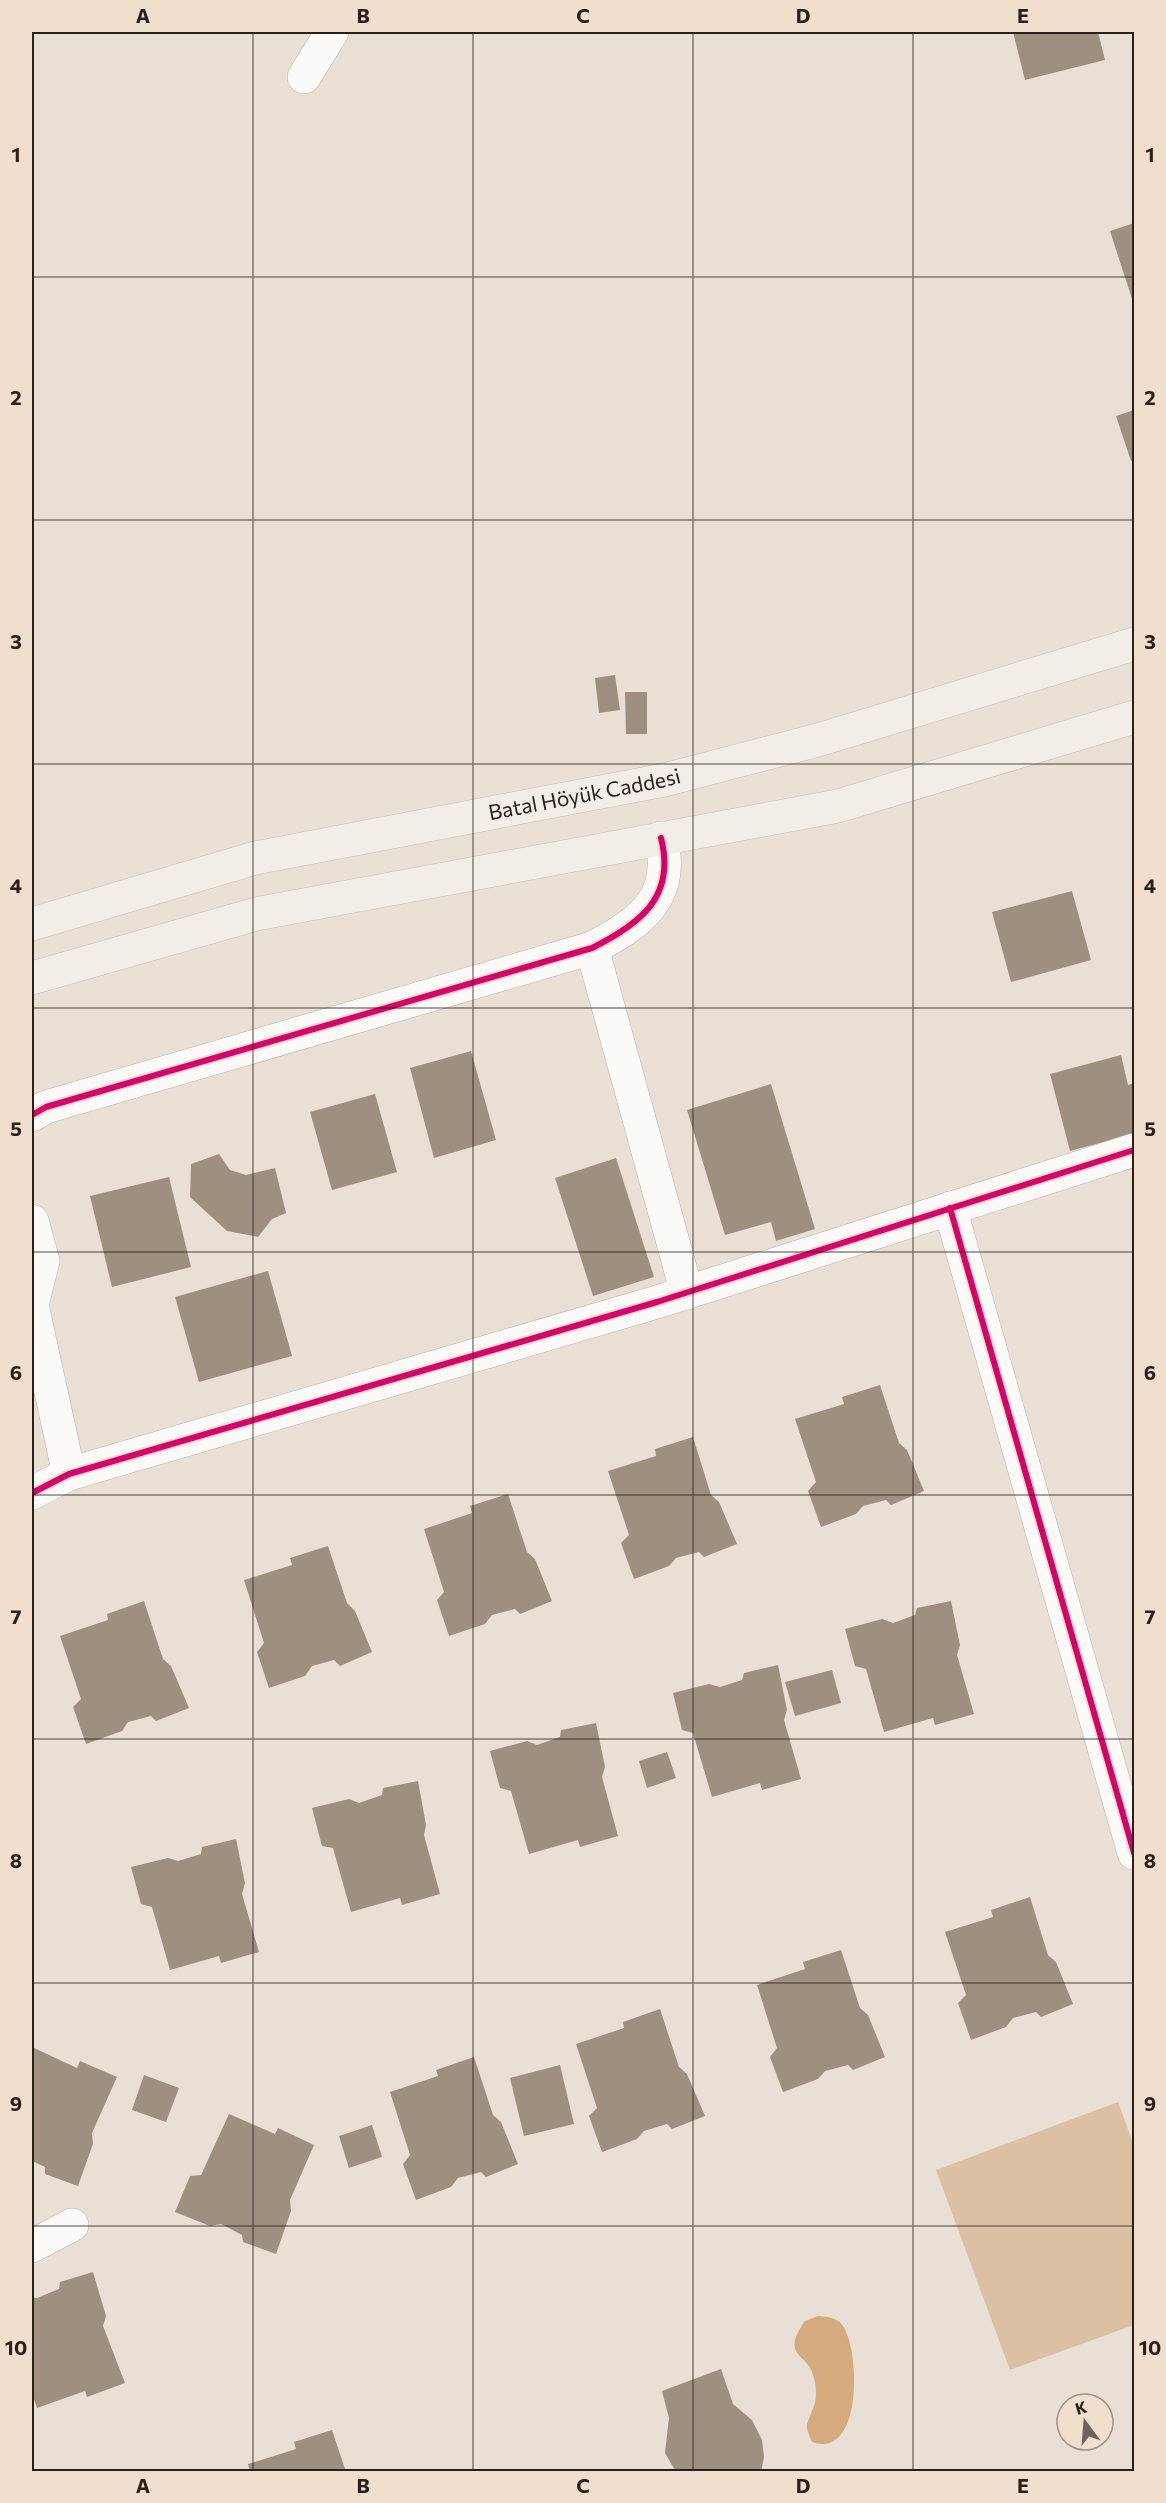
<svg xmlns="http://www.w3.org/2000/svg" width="1166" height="2503" font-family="Commissioner,sans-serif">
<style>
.green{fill:#dcc0a4}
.water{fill:#d5aa7f}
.building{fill:#9f8f7e}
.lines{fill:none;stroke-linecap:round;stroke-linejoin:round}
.minor-casing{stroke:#bbb3ab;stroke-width:34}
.major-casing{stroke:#c5bfba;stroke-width:34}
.minor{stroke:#fcfaf9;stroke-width:33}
.major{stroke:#f3ede8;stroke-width:33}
.cycleway-casing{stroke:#f2decc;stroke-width:10}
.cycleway{stroke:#d6006c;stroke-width:6}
.grid{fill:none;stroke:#28211b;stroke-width:1.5;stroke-opacity:0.55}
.labels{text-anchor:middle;stroke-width:6;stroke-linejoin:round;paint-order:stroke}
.street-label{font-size:21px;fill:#28211b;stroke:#f2decc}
.neatline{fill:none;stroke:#28211b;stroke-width:2}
.grid-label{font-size:20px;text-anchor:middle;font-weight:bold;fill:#28211b}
</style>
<rect width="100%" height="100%" fill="#eadfd4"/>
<polygon class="green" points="1118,2102 1134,2146 1134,2325 1010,2370 936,2170"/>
<path class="water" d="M818 2316C827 2317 837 2317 843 2326 860 2351 863 2460 812 2442 810 2436 806 2430 807 2424 808 2420 811 2415 812 2411 817 2401 817 2389 814 2378 809 2352 779 2358 805 2321Z"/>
<g class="building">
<polygon points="1013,32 1098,32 1105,60 1025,80"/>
<polygon points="1134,223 1134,305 1110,231"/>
<polygon points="1134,410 1134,460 1131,461 1116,416"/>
<polygon points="615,675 620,710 599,713 595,678"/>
<polygon points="625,692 647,692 647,734 626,734"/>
<polygon points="1072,891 1091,960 1011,982 992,912"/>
<polygon points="471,1051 496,1140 434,1158 410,1068"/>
<polygon points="1121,1055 1128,1085 1134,1083 1134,1134 1070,1151 1050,1074"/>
<polygon points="771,1084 815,1229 776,1241 771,1222 725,1235 687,1110"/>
<polygon points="375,1094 397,1172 332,1190 310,1112"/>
<polygon points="219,1154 230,1170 246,1175 275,1168 286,1213 272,1219 258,1237 227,1231 190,1197 191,1164"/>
<polygon points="616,1158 654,1277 593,1296 555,1178"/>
<polygon points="169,1177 191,1267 112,1287 90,1196"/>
<polygon points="268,1271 292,1356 199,1382 175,1297"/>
<polygon points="880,1385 899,1443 907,1450 924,1491 891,1505 886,1500 863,1506 856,1514 821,1527 808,1491 816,1482 795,1419 844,1404 842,1397"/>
<polygon points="693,1437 711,1495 719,1502 737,1544 704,1557 699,1552 676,1558 669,1566 634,1579 621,1543 629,1535 608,1471 656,1456 655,1449"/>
<polygon points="508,1494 527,1552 535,1559 552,1601 520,1614 515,1609 492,1615 485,1624 449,1636 437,1600 444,1592 424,1529 472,1513 470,1506"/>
<polygon points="328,1546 347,1603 355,1611 372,1652 340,1666 334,1660 312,1666 305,1676 269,1688 257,1652 264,1643 244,1580 292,1565 290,1558"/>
<polygon points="144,1601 163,1659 171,1666 189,1708 156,1721 151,1716 128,1722 122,1731 86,1744 73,1707 81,1699 60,1636 108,1620 107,1614"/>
<polygon points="951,1601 960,1645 957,1655 974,1714 935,1725 933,1718 884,1732 866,1669 855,1666 845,1629 882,1619 893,1623 915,1615 917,1608"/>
<polygon points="778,1665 787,1710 784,1720 801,1779 762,1790 760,1783 712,1797 693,1733 682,1730 673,1693 709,1684 720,1687 742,1680 744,1673"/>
<polygon points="832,1670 841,1703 795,1716 785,1682"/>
<polygon points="596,1723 605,1767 602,1777 618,1836 580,1847 578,1840 529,1854 511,1791 500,1788 490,1751 527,1741 537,1745 560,1737 561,1730"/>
<polygon points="667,1752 676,1778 647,1788 639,1761"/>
<polygon points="418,1781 426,1825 424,1835 440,1894 402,1905 400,1898 351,1912 333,1848 322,1846 312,1808 349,1799 359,1803 382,1795 383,1788"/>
<polygon points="236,1839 245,1883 242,1894 259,1952 221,1963 219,1956 170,1970 152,1907 141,1904 131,1867 168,1858 178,1861 201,1854 202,1847"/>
<polygon points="1030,1897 1048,1955 1056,1962 1073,2004 1041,2017 1036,2012 1013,2018 1006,2027 971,2040 958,2003 966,1995 945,1932 993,1917 991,1910"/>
<polygon points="841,1950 860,2008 868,2015 885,2057 853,2070 848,2065 825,2071 818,2079 783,2092 770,2057 777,2048 757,1985 805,1969 803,1962"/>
<polygon points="660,2009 679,2067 687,2074 705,2116 672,2129 667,2124 644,2131 637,2139 602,2152 589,2116 597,2108 576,2044 624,2028 623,2022"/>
<polygon points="32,2047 77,2068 80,2061 117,2077 92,2133 93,2144 78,2186 45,2174 45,2167 32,2161"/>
<polygon points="474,2057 493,2115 501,2122 518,2164 486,2177 481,2172 458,2178 451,2187 416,2200 403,2164 410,2155 390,2092 438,2076 436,2070"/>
<polygon points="560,2065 574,2124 524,2136 510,2078"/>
<polygon points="144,2075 179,2088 166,2122 132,2110"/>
<polygon points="229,2114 275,2134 278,2128 314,2145 290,2200 291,2211 276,2254 243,2242 242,2235 221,2224 210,2226 175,2212 190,2176 201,2175"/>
<polygon points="372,2125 382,2157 349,2168 339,2136"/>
<polygon points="93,2272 106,2316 103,2326 125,2383 87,2397 85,2391 37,2408 32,2393 32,2297 37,2298 59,2289 60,2282"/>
<polygon points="721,2369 733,2404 752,2420 762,2440 764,2457 761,2472 676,2472 665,2453 669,2418 662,2391"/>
<polygon points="332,2430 346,2472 250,2472 248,2464 296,2449 294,2442"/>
</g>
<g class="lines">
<defs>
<g id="minor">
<polyline points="304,77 332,32"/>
<polyline points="592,948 687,1293"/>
<path d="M32 1115 46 1107 592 948C640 924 676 897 661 838"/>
<polyline points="950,1208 1134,1853"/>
<polyline points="32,1221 43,1261 32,1305 69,1474"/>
<polyline points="32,1493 69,1474 657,1302 1134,1150"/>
<polyline points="32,2246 72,2225"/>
</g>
<g id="major">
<path id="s1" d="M32 924 255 858 664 780 818 740 1134 644"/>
<polyline points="32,978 256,914 838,806 1134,717"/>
</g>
</defs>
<use href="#minor" class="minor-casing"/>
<use href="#major" class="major-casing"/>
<use href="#minor" class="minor"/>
<use href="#major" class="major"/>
<defs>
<g id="cycleway">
<path d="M32 1115 46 1107 592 948C640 924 676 897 661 838"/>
<polyline points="950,1208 1134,1853"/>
<polyline points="32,1493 69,1474 657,1302 1134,1150"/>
</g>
</defs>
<use href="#cycleway" class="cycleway-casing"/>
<use href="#cycleway" class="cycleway"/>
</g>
<path class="grid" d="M253 32V2472M473 32V2472M693 32V2472M913 32V2472M32 277H1134M32 520H1134M32 764H1134M32 1008H1134M32 1252H1134M32 1495H1134M32 1739H1134M32 1983H1134M32 2226H1134"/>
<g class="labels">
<g class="street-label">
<text dy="7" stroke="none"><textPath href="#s1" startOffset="568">Batal Höyük Caddesi</textPath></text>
</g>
</g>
<rect width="1166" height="2503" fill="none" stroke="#f2decc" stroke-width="66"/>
<g transform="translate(1085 2422) rotate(344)"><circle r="28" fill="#f2decc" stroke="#a19285" stroke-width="1.5"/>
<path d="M0-4.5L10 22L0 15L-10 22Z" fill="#6c645c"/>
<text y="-9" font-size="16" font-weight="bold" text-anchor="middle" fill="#28211b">K</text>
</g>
<rect x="33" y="33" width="1100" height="2437" class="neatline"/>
<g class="grid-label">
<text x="143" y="23">A</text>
<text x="363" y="23">B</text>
<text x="583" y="23">C</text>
<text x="803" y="23">D</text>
<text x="1023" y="23">E</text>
<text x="16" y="162">1</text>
<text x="1150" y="162">1</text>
<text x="16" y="405">2</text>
<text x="1150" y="405">2</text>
<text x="16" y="649">3</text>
<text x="1150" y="649">3</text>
<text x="16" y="893">4</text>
<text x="1150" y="893">4</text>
<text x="16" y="1136">5</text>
<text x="1150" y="1136">5</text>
<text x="16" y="1380">6</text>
<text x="1150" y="1380">6</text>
<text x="16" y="1624">7</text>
<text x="1150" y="1624">7</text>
<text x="16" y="1868">8</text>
<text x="1150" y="1868">8</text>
<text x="16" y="2111">9</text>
<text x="1150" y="2111">9</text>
<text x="16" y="2355">10</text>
<text x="1150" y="2355">10</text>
<text x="143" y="2493">A</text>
<text x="363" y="2493">B</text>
<text x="583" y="2493">C</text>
<text x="803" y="2493">D</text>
<text x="1023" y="2493">E</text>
</g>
</svg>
